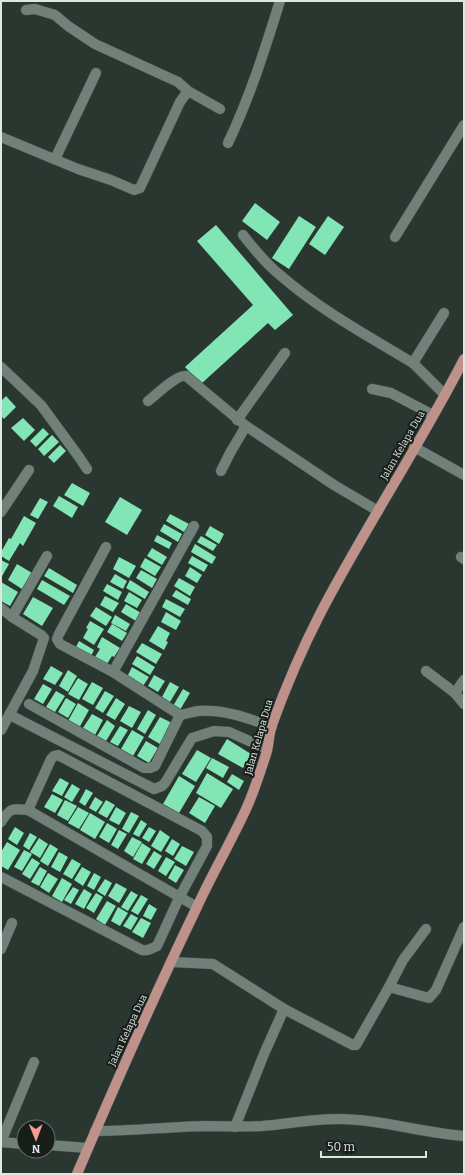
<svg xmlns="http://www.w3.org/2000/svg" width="465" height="1175" font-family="Bitter,serif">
<rect width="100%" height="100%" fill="#293730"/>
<g fill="#82e5b6">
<polygon points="255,203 280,222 267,240 242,221"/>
<polygon points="299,216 316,227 289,269 272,258"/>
<polygon points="328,216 344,227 325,255 309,244"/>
<polygon points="216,225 293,315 275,330 268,323 201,384 185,367 253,305 197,241"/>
<polygon points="6,396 16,407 4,419 1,416 1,401"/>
<polygon points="23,418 35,430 24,441 11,428"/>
<polygon points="43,428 49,434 36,447 30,441"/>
<polygon points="52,435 59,442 44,456 38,449"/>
<polygon points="60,445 66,451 54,463 48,457"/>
<polygon points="72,483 90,493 83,506 64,495"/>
<polygon points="59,496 78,507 72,518 53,506"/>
<polygon points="120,497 142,510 127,535 105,522"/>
<polygon points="40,498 48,502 38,519 30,515"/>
<polygon points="170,514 189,524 184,532 166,521"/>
<polygon points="24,516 36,523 23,546 20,543 9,561 1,556 1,552 9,538 11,539"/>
<polygon points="164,524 182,534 178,542 160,531"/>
<polygon points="210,526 224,534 219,544 205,535"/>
<polygon points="157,535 172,543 169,549 154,541"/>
<polygon points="201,536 217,545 213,551 197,542"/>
<polygon points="195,544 216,557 212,564 191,552"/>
<polygon points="152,548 167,557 162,565 147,556"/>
<polygon points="192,556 208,565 204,572 188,563"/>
<polygon points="119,557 136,566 129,578 113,569"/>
<polygon points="145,558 161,567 155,576 140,567"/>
<polygon points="1,560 9,564 1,578"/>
<polygon points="17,564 32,573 22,589 8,580"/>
<polygon points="190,567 202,575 197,583 185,576"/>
<polygon points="49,568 77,585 73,593 44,576"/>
<polygon points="141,570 157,579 152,588 136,578"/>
<polygon points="115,574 127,581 123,589 110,582"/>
<polygon points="179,578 195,587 190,596 174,586"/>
<polygon points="42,580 70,596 64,605 37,589"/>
<polygon points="130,580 149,592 145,599 126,588"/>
<polygon points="1,582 18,592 10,606 1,601"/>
<polygon points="107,584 122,592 118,600 103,591"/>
<polygon points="176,590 191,599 188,605 172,596"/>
<polygon points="129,592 142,600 137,608 124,601"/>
<polygon points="105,596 119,603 113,612 100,605"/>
<polygon points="33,597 53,608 42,626 23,614"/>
<polygon points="166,599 185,609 180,617 162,607"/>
<polygon points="126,604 141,613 136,621 121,612"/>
<polygon points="96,607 112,617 106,626 90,616"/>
<polygon points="166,612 181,621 176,630 161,622"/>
<polygon points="115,615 130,624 126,631 111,623"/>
<polygon points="90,621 104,629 94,645 83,638 88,629 86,628"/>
<polygon points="112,624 127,633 122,641 107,632"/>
<polygon points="158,626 170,633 166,641 168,642 164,650 149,641"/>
<polygon points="102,637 120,648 114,657 112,656 107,664 95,657 100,649 97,647"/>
<polygon points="79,641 94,650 90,658 75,649"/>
<polygon points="142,643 162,654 156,664 136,652"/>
<polygon points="137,656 155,667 150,675 132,664"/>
<polygon points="51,666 63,673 55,685 43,679"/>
<polygon points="132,667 149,677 143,686 127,677"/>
<polygon points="68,670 77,676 68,692 59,686"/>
<polygon points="154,675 165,681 158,692 148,686"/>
<polygon points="78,678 88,684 79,700 68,694"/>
<polygon points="92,682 103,688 93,705 82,699"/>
<polygon points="170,682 179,687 170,702 162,697"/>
<polygon points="43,684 52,689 43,704 34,699"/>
<polygon points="183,689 190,693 180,710 173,706"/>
<polygon points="56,691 65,696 55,712 46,707"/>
<polygon points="105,691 114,696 103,713 95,708"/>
<polygon points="66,698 76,704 68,718 58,712"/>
<polygon points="116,698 125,704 115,720 106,715"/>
<polygon points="78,703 89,710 79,728 68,721"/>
<polygon points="129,706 141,712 132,728 120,721"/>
<polygon points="148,710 156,715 145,734 137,729"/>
<polygon points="92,714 103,720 95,735 83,728"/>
<polygon points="160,717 172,723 160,744 148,737"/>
<polygon points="107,720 115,726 106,741 97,736"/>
<polygon points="120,726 128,730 118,746 110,742"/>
<polygon points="132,730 144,737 133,756 121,749"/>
<polygon points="227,739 251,754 243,768 218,754"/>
<polygon points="146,741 158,748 149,763 137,756"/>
<polygon points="197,750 211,758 196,782 182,774"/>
<polygon points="212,758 229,767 223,778 206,768"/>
<polygon points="207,773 233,789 221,808 196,793"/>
<polygon points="232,774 244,781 239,790 227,782"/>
<polygon points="179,776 195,786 179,813 163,804"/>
<polygon points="60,778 69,783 62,796 52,791"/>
<polygon points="72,784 80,789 72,802 64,797"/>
<polygon points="86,789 93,793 85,806 79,802"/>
<polygon points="52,794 63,800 55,813 44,807"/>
<polygon points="95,797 103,802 96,812 89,808"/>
<polygon points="199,797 215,806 205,823 189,813"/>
<polygon points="65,800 77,806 68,821 57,815"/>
<polygon points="106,800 115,805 107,818 98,813"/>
<polygon points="78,807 89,813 79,829 68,823"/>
<polygon points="116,807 126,813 119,825 109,820"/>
<polygon points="131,812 139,816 129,833 122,829"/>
<polygon points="90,813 105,822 95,839 80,830"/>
<polygon points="141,820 147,824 139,837 133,834"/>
<polygon points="107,823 117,829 109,843 99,837"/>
<polygon points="15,827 24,833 17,845 8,839"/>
<polygon points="149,827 156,831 149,842 142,838"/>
<polygon points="119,830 127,834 118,849 111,845"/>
<polygon points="160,830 170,837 161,852 151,846"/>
<polygon points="30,833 37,837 29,850 23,846"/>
<polygon points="132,837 142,842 133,857 124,851"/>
<polygon points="39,838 48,844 40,858 30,852"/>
<polygon points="172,839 180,844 173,856 165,851"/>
<polygon points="7,842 20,850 8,870 1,866 1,852"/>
<polygon points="142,843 151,849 142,864 133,859"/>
<polygon points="50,844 58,849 48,866 40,861"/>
<polygon points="182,846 194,852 186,866 174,859"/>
<polygon points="24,850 32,854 22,871 14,867"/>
<polygon points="154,851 162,856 154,869 146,864"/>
<polygon points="59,852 68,857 60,872 51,867"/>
<polygon points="166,857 175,862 166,876 158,871"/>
<polygon points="32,858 40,863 30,879 22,874"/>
<polygon points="72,859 81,864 72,879 63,874"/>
<polygon points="175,865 184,870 176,883 168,878"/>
<polygon points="40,867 47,871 39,886 31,882"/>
<polygon points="82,867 91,872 83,886 74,880"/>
<polygon points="48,873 58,879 49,893 40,887"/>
<polygon points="94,873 101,877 94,890 87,886"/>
<polygon points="62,878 72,884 62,902 52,896"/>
<polygon points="105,879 112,883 105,896 97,891"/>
<polygon points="116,883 127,889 119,903 108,896"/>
<polygon points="73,887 79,890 71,904 64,900"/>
<polygon points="84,889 92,894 84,909 75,904"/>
<polygon points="131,891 138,895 128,911 121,907"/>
<polygon points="96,893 103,897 94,913 86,908"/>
<polygon points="141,895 148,899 138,915 131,911"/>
<polygon points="107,901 116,906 105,925 96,919"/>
<polygon points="149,904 157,909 151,920 143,916"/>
<polygon points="118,907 128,913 120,926 111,921"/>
<polygon points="131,914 138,918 131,930 123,926"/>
<polygon points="141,918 151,923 143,938 132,932"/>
</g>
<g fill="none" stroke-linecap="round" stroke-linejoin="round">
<g stroke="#47524d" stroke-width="11">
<g id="minor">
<polyline points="26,10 35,9 55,15 68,26 95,44 178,82 188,91"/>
<polyline points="1,137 78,169 111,180 134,190 140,188 180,102 188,91 220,109"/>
<path d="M228,143C250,97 265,49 280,1"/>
<polyline points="55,159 96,73"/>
<path d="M243,235C254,249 266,264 280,275C320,310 368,336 413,363"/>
<polyline points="395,237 464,125"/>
<polyline points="444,313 413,363 445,395"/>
<polyline points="1,367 41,405 79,457 87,469"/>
<polyline points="372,389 391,393 433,415"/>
<path d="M148,401C155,396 177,374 186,376L246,426L334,485L378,511"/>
<polyline points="237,420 285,353"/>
<polyline points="414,447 464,475"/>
<polyline points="221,471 230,453 246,426"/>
<polyline points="1,512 29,470"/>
<path d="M106,547L59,634L57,639L60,644L113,672L180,715C186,714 192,712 198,711C224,709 248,718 272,727"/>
<polyline points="461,557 464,559"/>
<polyline points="1,608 12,617 41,635 44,638 33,671 1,730"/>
<polyline points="12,617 47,556"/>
<polyline points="426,671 455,693"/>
<polyline points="113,672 194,526"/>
<polyline points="464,680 455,693 464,704"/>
<polyline points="29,704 144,768 150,768 155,766 180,715"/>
<polyline points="10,715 154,789 162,786 165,783 192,738 214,731 229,732 267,749"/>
<path d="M1,822C10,808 12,808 28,810L197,907"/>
<path d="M1,877L142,950C148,951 151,949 157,946L179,898L207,846V837L202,831L58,755L54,756L51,759L28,810"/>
<polyline points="1,949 12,923"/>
<polyline points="172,962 213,964 284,1009 353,1045 356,1045 389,987 429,998 436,990 464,927"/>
<polyline points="389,987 403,960 426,929"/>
<polyline points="235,1127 264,1054 284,1009"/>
<path d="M95,1131C131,1131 168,1127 204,1126C224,1126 243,1127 262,1126C287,1124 312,1119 338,1119C380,1119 422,1133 464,1136"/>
<polyline points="1,1142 34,1062"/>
<polyline points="1,1142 24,1144"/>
<polyline points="48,1145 88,1148"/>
</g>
</g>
<g stroke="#47524d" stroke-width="11">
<path id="major" d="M77,1174C115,1085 154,996 196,909C212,874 231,842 247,807C255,789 261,770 267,751C269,743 269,733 272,725C286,686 302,649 321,612C366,526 420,445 464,359"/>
</g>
<use href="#minor" stroke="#718078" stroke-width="10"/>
<use href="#major" stroke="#bf918b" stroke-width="10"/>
</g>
<g text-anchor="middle" stroke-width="4" stroke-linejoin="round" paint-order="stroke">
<g font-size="10" fill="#dfe7e3" stroke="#171d19">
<text transform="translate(402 445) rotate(-60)" y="4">Jalan Kelapa Dua</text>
<text transform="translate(258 737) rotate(-74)" y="4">Jalan Kelapa Dua</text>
<text transform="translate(127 1030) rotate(-65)" y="4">Jalan Kelapa Dua</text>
</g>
</g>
<rect width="465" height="1175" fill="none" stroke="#dfe7e3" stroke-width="4"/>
<g transform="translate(36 1139) rotate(179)"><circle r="19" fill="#171d19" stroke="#676e6a"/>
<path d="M0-3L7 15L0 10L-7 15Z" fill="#f59c95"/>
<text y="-6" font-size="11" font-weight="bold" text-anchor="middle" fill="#dfe7e3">N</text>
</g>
<path d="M321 1151v6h105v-6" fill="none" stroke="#dfe7e3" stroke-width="2"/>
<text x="327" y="1151" font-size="12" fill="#dfe7e3" stroke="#171d19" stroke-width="3" paint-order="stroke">50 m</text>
</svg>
